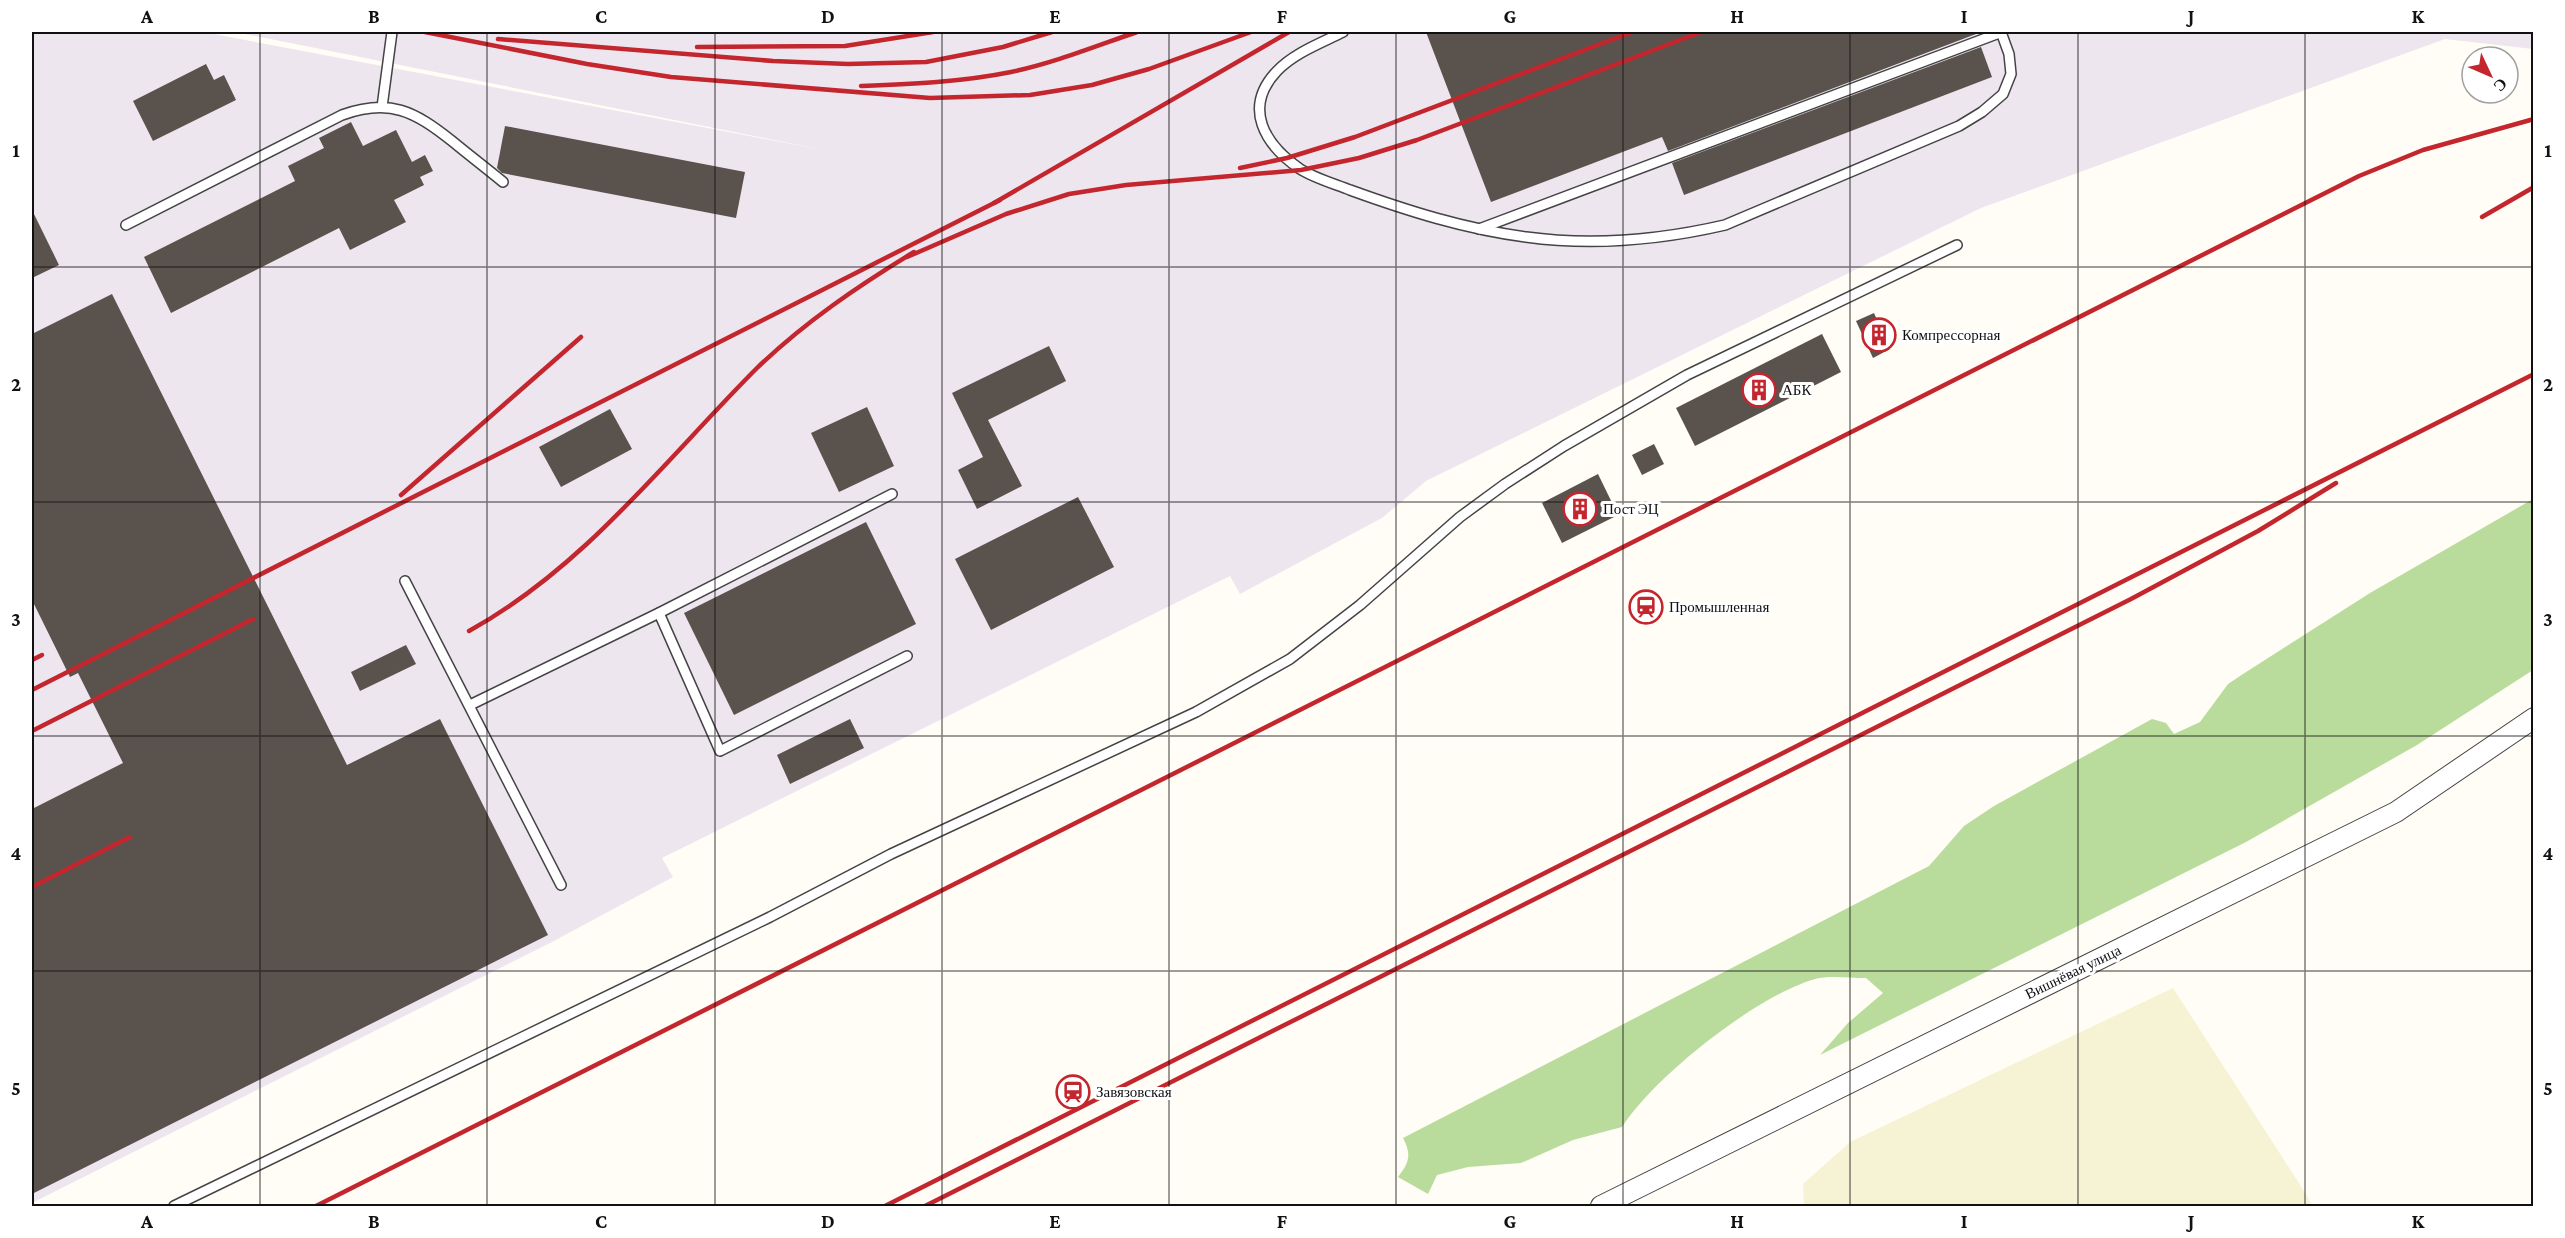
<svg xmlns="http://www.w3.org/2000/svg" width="2565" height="1238" font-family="'Crimson Pro',serif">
<rect width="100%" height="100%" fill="#fffdf5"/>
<polygon fill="#eee6ef" points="32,32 203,32 829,151 235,32 2533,32 2533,49 2445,39 1981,208 1426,481 1382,518 1240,594 1230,576 662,858 673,877 552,942 32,1203"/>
<polygon fill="#f6f3d4" points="2173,988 2306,1194 2312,1206 1804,1206 1803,1184 1850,1142"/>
<path fill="#b9dc9c" d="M2533,499V670L2417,745L2246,842L1820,1055L1848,1023L1883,993L1866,978C1850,978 1829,975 1815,979C1756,996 1655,1076 1622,1127L1573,1140L1521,1163L1468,1167L1437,1175L1428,1194L1398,1177C1409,1163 1412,1155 1403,1138L1929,866L1964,826L1994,806L2152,719L2166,723L2174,734L2200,722L2228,684L2243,674L2370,593Z"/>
<g fill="#5a524d">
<polygon points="1426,32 1975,32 1976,34 1668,151 1662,137 1491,202"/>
<polygon points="1981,47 1992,77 1684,195 1672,163"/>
<polygon points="206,64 214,80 224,75 236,100 153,141 133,101"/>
<polygon points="351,122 363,146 396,130 412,162 425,155 433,171 420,177 424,185 394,200 406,222 350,250 339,228 171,313 144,257 295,181 288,166 324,148 319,138"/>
<polygon points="505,126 745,172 736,218 502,173 497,168"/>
<polygon points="32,210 59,265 32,278"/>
<polygon points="112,294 347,765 440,719 548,935 32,1194 32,809 123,763 78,673 70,677 32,600 32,334"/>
<polygon points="1874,313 1890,349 1873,358 1856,321"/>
<polygon points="1822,334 1841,372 1695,446 1676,408"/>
<polygon points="1049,346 1066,381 988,420 1022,486 977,509 958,470 983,457 952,393"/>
<polygon points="867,407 894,466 839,492 811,433"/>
<polygon points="610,409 632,449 561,487 539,447"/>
<polygon points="1654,444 1664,464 1642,475 1632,455"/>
<polygon points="1598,474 1618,515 1562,543 1542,503"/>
<polygon points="1078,497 1114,567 991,630 955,559"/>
<polygon points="866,522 916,624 734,715 684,613"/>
<polygon points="406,645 416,664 360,691 351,672"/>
<polygon points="850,719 864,748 790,784 777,755"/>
</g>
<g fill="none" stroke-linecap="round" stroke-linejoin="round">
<g stroke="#444" stroke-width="12">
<g id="lane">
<path d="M1343,32C1321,43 1294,53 1277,71C1242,108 1265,145 1300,169C1314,178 1335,184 1350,190C1408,211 1465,229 1526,237C1592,246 1660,240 1725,225L1959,126L1982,112L2003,94L2011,74L2009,54L2001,32"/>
<polyline points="382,107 392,32"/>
<path d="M126,225L342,115C390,98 414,111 452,141C469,155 486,168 503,182"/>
<polyline points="1479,229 2002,32"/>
<polyline points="405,581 561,885"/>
<polyline points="659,613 720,751 907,656"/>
<polyline points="470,705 659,613 892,494"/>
<polyline points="174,1206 770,917 891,854 1196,712 1290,659 1360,605 1460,517 1505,484 1564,446 1687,375 1957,245"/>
</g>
</g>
<g stroke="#444" stroke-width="22">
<polyline id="street" points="1601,1206 2396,812 2534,718"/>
</g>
<use href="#lane" stroke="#fff" stroke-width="9"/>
<use href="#street" stroke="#fff" stroke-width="20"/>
<g stroke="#c4262e" stroke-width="4.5">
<polyline points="425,32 587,64 671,77 930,98 1030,95 1092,85 1149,69 1251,32"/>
<polyline points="498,39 773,61 848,64 926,62 1003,47 1052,32"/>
<polyline points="697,47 845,46 933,32"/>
<path d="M861,86C911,84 962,82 1011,72C1054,63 1096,46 1137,32"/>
<polyline points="1240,168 1287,158 1355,137 1632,32"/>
<polyline points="994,203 1289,32"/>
<polyline points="2482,217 2534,187"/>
<polyline points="907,257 1006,214 1069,194 1126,185 1301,170 1359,158 1417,140 1701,32"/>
<polyline points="401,495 581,337"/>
<path d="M469,631C585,567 665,460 757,368C805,322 858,286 914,252"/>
<polyline points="32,660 42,655"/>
<polyline points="32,690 1000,200"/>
<polyline points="32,731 253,619"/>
<polyline points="32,887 130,837"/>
<polyline points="316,1206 2359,176 2423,150 2534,119"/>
<polyline points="885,1206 2534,374"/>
<polyline points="925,1206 2131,599 2258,531 2336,483"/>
</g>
</g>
<path fill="none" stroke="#111" stroke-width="1.5" stroke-opacity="0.55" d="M260,32V1206M487,32V1206M715,32V1206M942,32V1206M1169,32V1206M1396,32V1206M1623,32V1206M1850,32V1206M2078,32V1206M2305,32V1206M32,267H2534M32,502H2534M32,736H2534M32,971H2534"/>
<defs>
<g id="building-ring" transform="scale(1.725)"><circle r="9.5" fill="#fff" stroke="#c4262e" stroke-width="1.5"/><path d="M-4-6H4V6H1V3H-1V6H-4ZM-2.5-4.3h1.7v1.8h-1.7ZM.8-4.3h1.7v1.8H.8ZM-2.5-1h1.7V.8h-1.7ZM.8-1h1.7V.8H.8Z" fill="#c4262e"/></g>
<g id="station-ring" transform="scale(1.725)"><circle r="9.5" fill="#fff" stroke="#c4262e" stroke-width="1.5"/><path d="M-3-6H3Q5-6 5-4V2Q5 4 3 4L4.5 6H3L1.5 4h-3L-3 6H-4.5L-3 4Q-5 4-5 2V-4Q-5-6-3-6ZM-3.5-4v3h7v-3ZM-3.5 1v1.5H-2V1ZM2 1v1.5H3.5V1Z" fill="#c4262e"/></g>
</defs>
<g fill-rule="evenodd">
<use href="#building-ring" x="1879" y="335"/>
<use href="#building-ring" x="1759" y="390"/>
<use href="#building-ring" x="1580" y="509"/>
<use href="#station-ring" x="1646" y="607"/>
<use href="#station-ring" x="1073" y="1092"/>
</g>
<g text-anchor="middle" stroke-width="6" stroke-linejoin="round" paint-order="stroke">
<g font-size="15" fill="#111" stroke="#fff" text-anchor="start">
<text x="1902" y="340">Компрессорная</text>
<text x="1782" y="395">АБК</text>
<text x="1603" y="514">Пост ЭЦ</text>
<text x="1669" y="612">Промышленная</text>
<text x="1096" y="1097">Завязовская</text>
</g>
<g font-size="15" fill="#111" stroke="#fff">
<text transform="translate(2073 972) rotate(-26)" y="5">Вишнёвая улица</text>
</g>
</g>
<rect width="2565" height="1238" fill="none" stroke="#ffffff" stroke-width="66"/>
<g transform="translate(2490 75) rotate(134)"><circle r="28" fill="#ffffff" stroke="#a0a0a0" stroke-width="1.5"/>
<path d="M0-4.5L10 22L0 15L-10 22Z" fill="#c4262e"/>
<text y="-9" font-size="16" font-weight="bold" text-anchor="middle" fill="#111111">С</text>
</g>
<rect x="33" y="33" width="2499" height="1172" fill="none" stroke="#111" stroke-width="2"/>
<g font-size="20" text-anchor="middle" font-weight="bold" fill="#111">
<text x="147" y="23">A</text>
<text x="374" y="23">B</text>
<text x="601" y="23">C</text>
<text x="828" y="23">D</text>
<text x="1055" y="23">E</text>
<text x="1282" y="23">F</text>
<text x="1510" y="23">G</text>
<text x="1737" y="23">H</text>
<text x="1964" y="23">I</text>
<text x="2191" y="23">J</text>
<text x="2418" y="23">K</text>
<text x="16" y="157">1</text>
<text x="2548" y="157">1</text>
<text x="16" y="391">2</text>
<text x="2548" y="391">2</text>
<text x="16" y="626">3</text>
<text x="2548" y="626">3</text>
<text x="16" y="860">4</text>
<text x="2548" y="860">4</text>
<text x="16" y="1095">5</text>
<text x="2548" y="1095">5</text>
<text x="147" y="1228">A</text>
<text x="374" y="1228">B</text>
<text x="601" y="1228">C</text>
<text x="828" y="1228">D</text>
<text x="1055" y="1228">E</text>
<text x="1282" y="1228">F</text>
<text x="1510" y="1228">G</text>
<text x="1737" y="1228">H</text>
<text x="1964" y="1228">I</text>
<text x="2191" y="1228">J</text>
<text x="2418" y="1228">K</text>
</g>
</svg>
